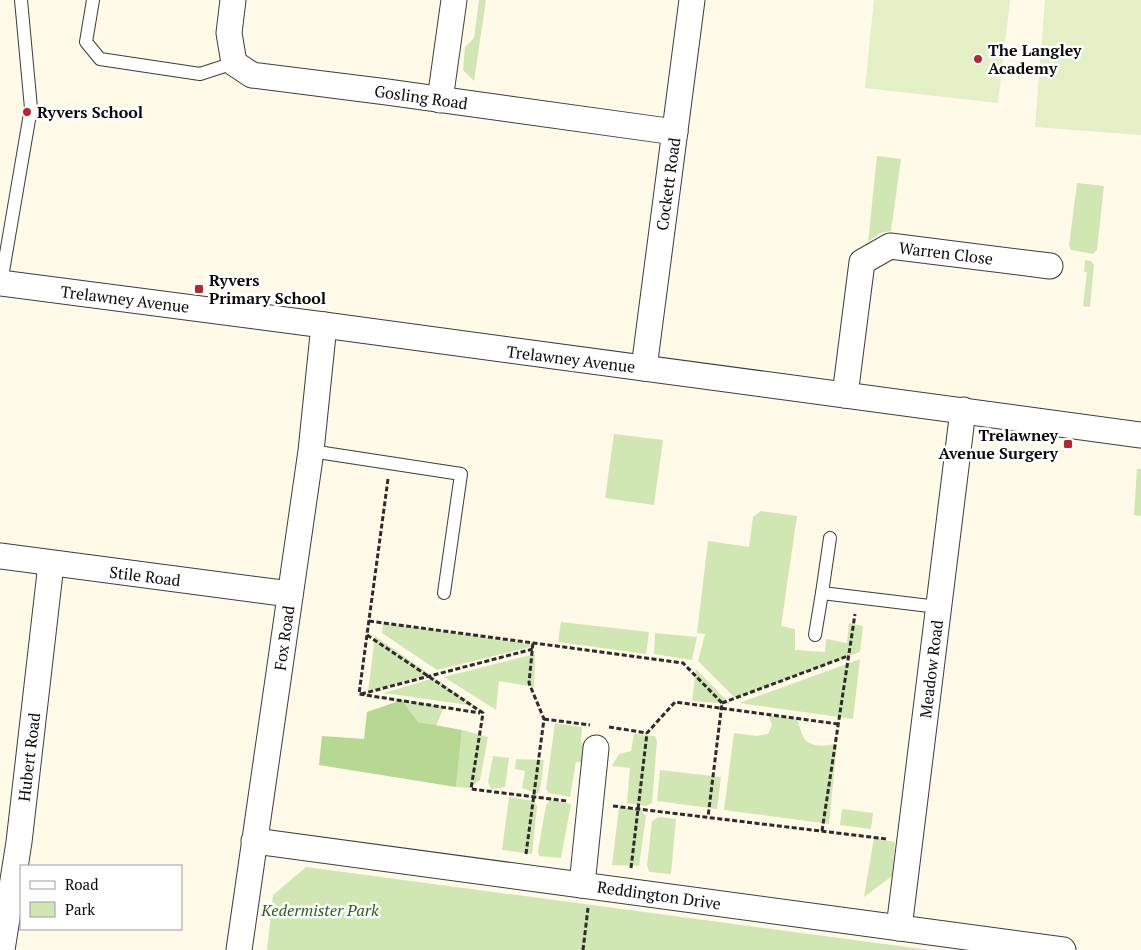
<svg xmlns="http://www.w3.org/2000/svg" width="1141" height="950" font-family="'PT Serif',serif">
<rect width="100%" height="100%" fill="#fff9e8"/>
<g fill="#d1e7b3">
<polygon points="479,0 486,0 474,81 463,70 465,47 474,38"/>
<polygon points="877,156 901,159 891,231 880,233 868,242"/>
<polygon points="1077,183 1104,186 1097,250 1093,254 1071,250 1069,246"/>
<polygon points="1085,260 1091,261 1094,265 1090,307 1083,306 1087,272 1084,272"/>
<polygon points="614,434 663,440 654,505 605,498"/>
<polygon points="1137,469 1141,469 1141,516 1134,515"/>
<polygon points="761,511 797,516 781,626 795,629 795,650 825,652 826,639 847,643 849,623 863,626 860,652 735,698 698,661 705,634 697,633 708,541 749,547 753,517"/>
<polygon points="561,622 649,632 646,654 558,642"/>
<polygon points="383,623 538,645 437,670 382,633"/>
<polygon points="655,633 697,637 692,660 654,654"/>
<polygon points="375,636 429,674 368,692"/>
<polygon points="535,654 534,687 499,681 496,710 444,677"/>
<polygon points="860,659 853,719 739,703"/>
<polygon points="696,669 730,704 692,701"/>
<polygon points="434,678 475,706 384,693"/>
<polygon points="402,700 444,707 436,726 418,722"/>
<path d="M769,716L797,719C799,724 800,729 802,734C807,749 826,746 837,744L829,824L724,810L734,733L757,736L768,734L772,725Z"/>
<polygon points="555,723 582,727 581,742 591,752 594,763 576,762 570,797 549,793 546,789"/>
<polygon points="462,730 488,737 480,780 470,788 456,787"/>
<polygon points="634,734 655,736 657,741 652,803 646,806 627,803 630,768 612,766 619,754 631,751"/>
<polygon points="493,756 509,758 505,787 491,789 488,782"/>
<polygon points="516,759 544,760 540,790 538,794 522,788 525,771 515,769"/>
<polygon points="660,770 721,777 717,809 657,801"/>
<polygon points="509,797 534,801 537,806 532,854 502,850"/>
<polygon points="550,800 571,804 561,858 539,856 538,851 546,805"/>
<polygon points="619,807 641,810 646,816 639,866 612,865"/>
<polygon points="842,809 873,813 871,829 840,825"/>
<polygon points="659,817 676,819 671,874 649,872 647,865 652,821"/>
<polygon points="874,838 895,842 892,876 864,897"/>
<polygon points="306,867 930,950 267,950 273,895"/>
</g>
<polygon fill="#b6d893" points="402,700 418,722 462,730 456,787 319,765 322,736 364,739 367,712"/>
<g fill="#e3efc5">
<polygon points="874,0 1010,0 998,103 865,88"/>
<polygon points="1045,0 1141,0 1141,135 1035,127"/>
</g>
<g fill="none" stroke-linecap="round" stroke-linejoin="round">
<g stroke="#3d3d3d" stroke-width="14">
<g id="service">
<polyline points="93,0 86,42 100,59 200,74 234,63"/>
<polyline points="1,283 31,108 21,0"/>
<polyline points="311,451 461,474 444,593"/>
<polyline points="830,538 822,593 938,607"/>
<polyline points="815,635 822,593"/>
</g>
</g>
<g stroke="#3d3d3d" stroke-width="27">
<g id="minor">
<polyline points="233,0 229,33 234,63 252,75 387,92 675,132"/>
<polyline points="440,100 454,0"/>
<polyline points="0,283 324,325 1141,435"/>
<polyline points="644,368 692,0"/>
<polyline points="845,395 862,262 890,246 1050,266"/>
<polyline points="0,556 290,594"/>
<polyline points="254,841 1063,950"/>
<polyline points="582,885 596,748"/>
<polyline points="899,928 963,410"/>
<polyline points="2,950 19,842 51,564"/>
<polyline points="239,950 311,451 324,325"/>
</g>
</g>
<g stroke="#2c2c2c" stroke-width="3" stroke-dasharray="5 2.5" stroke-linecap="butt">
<polyline points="388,479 359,694 480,713"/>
<polyline points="369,621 683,663 722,703 708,817"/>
<polyline points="367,635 483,713 471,789 567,801"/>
<polyline points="361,694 533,649"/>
<polyline points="722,703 848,656"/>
<polyline points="544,719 590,725"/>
<polyline points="609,727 647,733"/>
<polyline points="613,806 887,839"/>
<polyline points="822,831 855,614"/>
<polyline points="526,854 544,719 529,683 533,642"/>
<polyline points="631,868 647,733 675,702 838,724"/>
<polyline points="583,950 588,908"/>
</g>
<use href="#service" stroke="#fff" stroke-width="12"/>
<use href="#minor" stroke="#fff" stroke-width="25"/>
</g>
<g fill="#b72635" stroke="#fff" stroke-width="2">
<circle cx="978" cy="59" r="5"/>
<circle cx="27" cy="112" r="5"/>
<rect x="194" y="284" width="10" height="10" rx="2.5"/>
<rect x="1063" y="439" width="10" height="10" rx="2.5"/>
</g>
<g text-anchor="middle" stroke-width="5" stroke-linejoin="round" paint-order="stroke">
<g font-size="16" font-weight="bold" fill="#0a0a0a" stroke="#fff" text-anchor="start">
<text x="988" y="56">The Langley<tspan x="988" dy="18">Academy</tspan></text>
<text x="37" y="118">Ryvers School</text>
<text x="209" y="286">Ryvers<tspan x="209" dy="18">Primary School</tspan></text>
<text x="1058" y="441" text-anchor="end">Trelawney<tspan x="1058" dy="18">Avenue Surgery</tspan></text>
</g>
<g font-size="16" fill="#0a0a0a" stroke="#fff">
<text transform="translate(421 97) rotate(8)" y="6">Gosling Road</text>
<text transform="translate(668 184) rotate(-82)" y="6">Cockett Road</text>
<text transform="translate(946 253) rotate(7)" y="6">Warren Close</text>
<text transform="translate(125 299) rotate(7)" y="6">Trelawney Avenue</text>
<text transform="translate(571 359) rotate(7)" y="6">Trelawney Avenue</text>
<text transform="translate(145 576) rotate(7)" y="6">Stile Road</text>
<text transform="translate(284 638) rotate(-82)" y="6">Fox Road</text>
<text transform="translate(931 669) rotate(-83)" y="6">Meadow Road</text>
<text transform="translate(29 757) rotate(-83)" y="6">Hubert Road</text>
<text transform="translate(659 895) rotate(8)" y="6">Reddington Drive</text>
</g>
<g font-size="16" font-style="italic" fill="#2f601d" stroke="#fff">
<text x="320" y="916">Kedermister Park</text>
</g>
</g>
<rect x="20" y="865" width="162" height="65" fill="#ffffff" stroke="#9d9d9d"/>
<rect x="30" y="881" width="25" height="8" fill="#ffffff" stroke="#9d9d9d"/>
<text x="65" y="890" font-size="15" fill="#0a0a0a">Road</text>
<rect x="30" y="902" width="25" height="15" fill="#d1e7b3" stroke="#9d9d9d"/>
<text x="65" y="915" font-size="15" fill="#0a0a0a">Park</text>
</svg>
